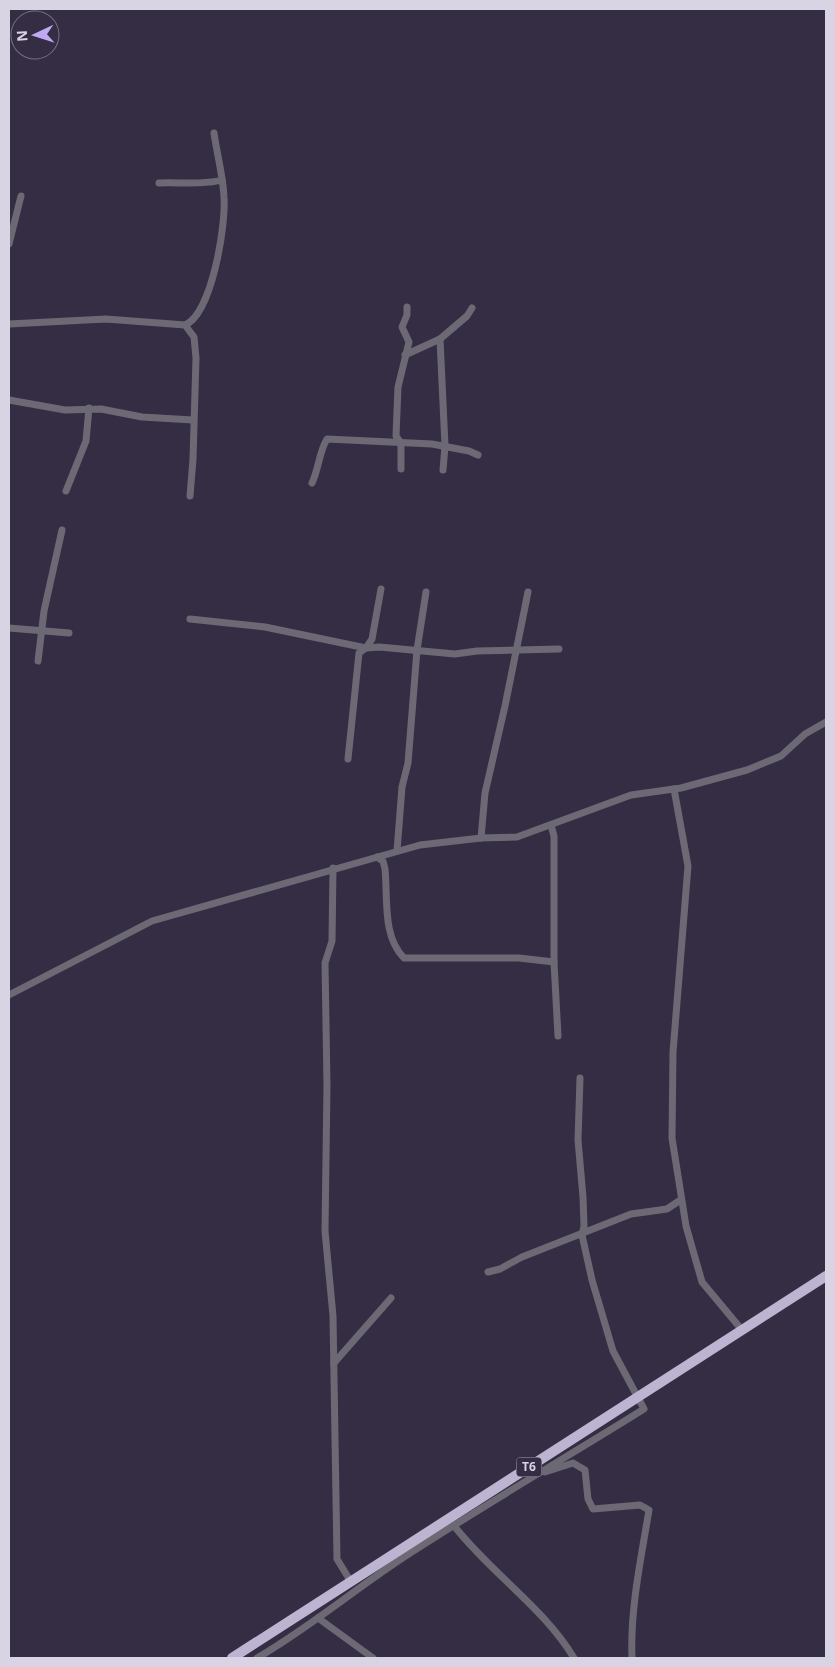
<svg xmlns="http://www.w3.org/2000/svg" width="835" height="1667" font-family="'Open Sans',sans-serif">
<rect width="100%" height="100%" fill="#352d44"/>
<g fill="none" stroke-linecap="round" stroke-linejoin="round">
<g stroke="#6c6975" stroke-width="7">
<path d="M159,183C178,182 205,185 222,180"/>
<polyline points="9,244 21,196"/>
<polyline points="9,324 106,319 185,325 194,337 196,358 193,459 190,496"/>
<path d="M185,325C212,314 226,225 224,197C223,176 217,154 214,133"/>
<polyline points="440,339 467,316 472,308"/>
<polyline points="405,355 440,339 445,446 443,470"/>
<polyline points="9,400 65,410 101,409 142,417 193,420"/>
<polyline points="401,469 401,443 396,436 398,387 409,342 402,327 407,315 407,307"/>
<path d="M312,483C319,468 319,452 327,439L432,444L469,451L478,455"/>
<polyline points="66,491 86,441 89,408"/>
<polyline points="190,619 265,627 366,648 372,639 381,589"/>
<polyline points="9,628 69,633"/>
<polyline points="38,661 44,611 62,530"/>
<polyline points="348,759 359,653 366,648 379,647 455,654 477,651 559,649"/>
<polyline points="674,789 688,866 673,1052 672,1138 686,1226 702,1282 742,1330"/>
<polyline points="551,825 554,836 554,962"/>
<polyline points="481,838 485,793 505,706 528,592"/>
<polyline points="397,851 402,787 408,763 417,650 426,592"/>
<path d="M377,857L383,861L385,869C388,898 382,936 404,958H519L554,962L558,1036"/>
<polyline points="333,868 332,941 325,963 327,1085 325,1231 333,1316 337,1559 351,1582"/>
<polyline points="9,995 152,921 420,845 481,838 517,837 631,795 681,788 747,770 781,756 805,734 826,722"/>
<polyline points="488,1272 500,1269 522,1257 631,1214 667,1209 679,1201"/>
<polyline points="334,1363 391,1298"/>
<path d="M545,1472L573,1463L585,1470L588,1499L593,1509L640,1505L649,1510C641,1559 630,1609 632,1658"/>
<path d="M455,1527C491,1573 543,1607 574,1658"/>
<polyline points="318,1618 373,1658"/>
<path d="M257,1658C307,1629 350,1593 398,1561C479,1508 562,1460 644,1409L613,1351L592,1280L582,1235L584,1226L583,1197L578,1140L580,1078"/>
</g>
<polyline stroke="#bdb4d1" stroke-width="10" points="232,1658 826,1276"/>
</g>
<g text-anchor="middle" stroke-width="5" stroke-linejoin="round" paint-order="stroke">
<rect fill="#352d44" stroke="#a8a2b3" stroke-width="1" x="516.5" y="1457.5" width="25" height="19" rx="4"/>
<g font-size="12" font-weight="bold" fill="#d9d4e3">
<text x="529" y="1471">T6</text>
</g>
</g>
<rect width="835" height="1667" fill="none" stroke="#d9d4e3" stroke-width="20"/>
<g transform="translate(35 35) rotate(266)"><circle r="24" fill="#352d44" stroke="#777084"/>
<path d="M0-4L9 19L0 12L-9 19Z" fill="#c1a8f3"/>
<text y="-8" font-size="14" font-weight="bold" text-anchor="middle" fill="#d9d4e3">N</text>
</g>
</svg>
